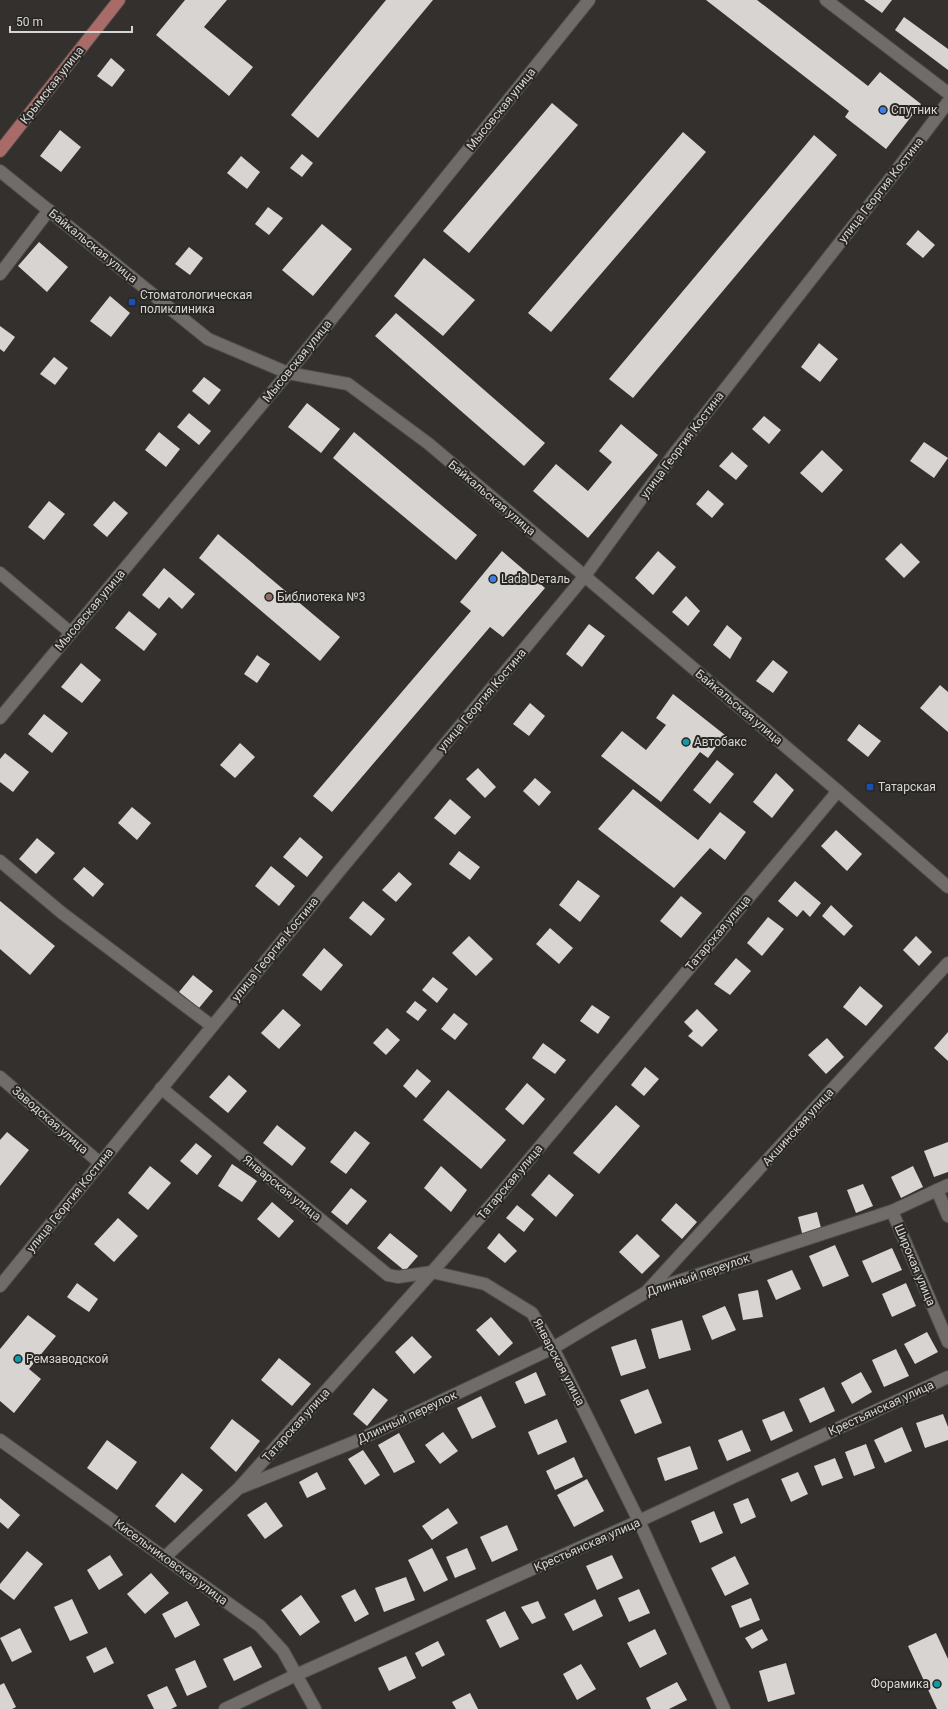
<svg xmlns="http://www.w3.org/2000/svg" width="948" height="1709" font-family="Roboto,sans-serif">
<rect width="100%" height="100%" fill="#33302e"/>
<g fill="#d8d4d1">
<polygon points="185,0 227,0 204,27 253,67 229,96 156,35"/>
<polygon points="386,0 433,0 318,138 291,115"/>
<polygon points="706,0 757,0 868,86 880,72 921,104 886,149 845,117 849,111"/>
<polygon points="864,0 892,0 882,13"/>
<polygon points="904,17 948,49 948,70 895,30"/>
<polygon points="111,58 125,70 112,87 97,76"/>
<polygon points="552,103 578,125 469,253 443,231"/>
<polygon points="60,130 81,147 61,172 40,156"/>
<polygon points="683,132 706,152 551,332 528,313"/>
<polygon points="814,135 837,155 633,398 609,379"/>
<polygon points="302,154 313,163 302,177 290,168"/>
<polygon points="241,156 260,172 247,189 227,173"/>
<polygon points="268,207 283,218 269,235 255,224"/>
<polygon points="322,224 352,249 313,296 282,270"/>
<polygon points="918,230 935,245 923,258 906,244"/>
<polygon points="39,242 68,267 47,292 18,266"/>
<polygon points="189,247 203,258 190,275 175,264"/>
<polygon points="424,258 475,300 443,336 394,296"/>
<polygon points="110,296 130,313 111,337 90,321"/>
<polygon points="396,313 545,443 524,466 375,336"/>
<polygon points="0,326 15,337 4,352 0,349"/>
<polygon points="819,343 838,359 820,382 801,367"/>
<polygon points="54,357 68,368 55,385 40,374"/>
<polygon points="204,377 221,390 209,405 192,391"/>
<polygon points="307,403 340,429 321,453 288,427"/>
<polygon points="189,413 211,431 199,445 177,427"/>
<polygon points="764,416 781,430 769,444 752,429"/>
<polygon points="621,424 658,455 588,538 533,491 556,464 588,491 612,462 599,451"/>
<polygon points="159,432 180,449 166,467 145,450"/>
<polygon points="354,432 477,535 456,560 333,458"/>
<polygon points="924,442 948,458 934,478 910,461"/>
<polygon points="822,450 843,470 822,493 800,473"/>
<polygon points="732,452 748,466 736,480 719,466"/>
<polygon points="708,490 724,504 712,518 696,504"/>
<polygon points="49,501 65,514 44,540 28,527"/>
<polygon points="114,501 128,513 107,537 93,525"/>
<polygon points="218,534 340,637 320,661 199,558"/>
<polygon points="901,543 920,562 904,578 885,559"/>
<polygon points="502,551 545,588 503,637 490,627 332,812 313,796 471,611 460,602"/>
<polygon points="658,551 676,567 653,595 635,578"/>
<polygon points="164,568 195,594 182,609 169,597 159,609 142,595"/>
<polygon points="686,596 700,611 688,626 672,612"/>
<polygon points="129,611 157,634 144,651 115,628"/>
<polygon points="589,624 605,636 582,667 566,654"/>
<polygon points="727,625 742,638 730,659 713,645"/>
<polygon points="257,655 270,664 257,683 244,674"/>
<polygon points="773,660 788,672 773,693 756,681"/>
<polygon points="81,663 101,680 82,703 61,687"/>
<polygon points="940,685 948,692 948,732 920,708"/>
<polygon points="673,694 725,735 708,758 700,752 661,802 601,756 622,731 646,750 666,725 656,718"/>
<polygon points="530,703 545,716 529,736 513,724"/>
<polygon points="44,714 68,733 52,753 28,734"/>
<polygon points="859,724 881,741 868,757 847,740"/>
<polygon points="240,743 255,757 235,778 220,765"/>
<polygon points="5,753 29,772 13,792 0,782 0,759"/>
<polygon points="717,760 734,774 710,804 693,790"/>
<polygon points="478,768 496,787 485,798 466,779"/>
<polygon points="776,773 794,790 772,818 753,802"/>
<polygon points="535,778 551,792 539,806 523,791"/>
<polygon points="633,789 698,840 720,812 746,832 725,860 710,848 674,888 598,829"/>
<polygon points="450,799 471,817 455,835 434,818"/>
<polygon points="132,807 151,823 137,840 118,823"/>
<polygon points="836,830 862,854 847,871 821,846"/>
<polygon points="300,837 323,857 307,877 283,857"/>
<polygon points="37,838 55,853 36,874 19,859"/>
<polygon points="459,851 480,867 470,880 449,864"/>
<polygon points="271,866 295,886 279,906 255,886"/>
<polygon points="84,867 104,884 93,897 73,879"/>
<polygon points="399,872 412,884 396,902 382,890"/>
<polygon points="578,880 600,896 580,922 559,905"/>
<polygon points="795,881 821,903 810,917 803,910 797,917 778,901"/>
<polygon points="681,896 702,913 681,938 660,921"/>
<polygon points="0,901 55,946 30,975 0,949"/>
<polygon points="363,901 385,919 371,936 349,918"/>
<polygon points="831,905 853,926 844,936 822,916"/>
<polygon points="768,917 784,929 762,956 747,943"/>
<polygon points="550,928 573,948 559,964 536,944"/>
<polygon points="469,936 493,959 476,976 452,953"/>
<polygon points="916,936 932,952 919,966 903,950"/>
<polygon points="324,948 343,965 321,991 302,975"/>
<polygon points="736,958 751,971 730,995 714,984"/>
<polygon points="193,975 213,991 199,1008 179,992"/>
<polygon points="433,977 448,989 437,1003 422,990"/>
<polygon points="860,986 883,1006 866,1026 843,1007"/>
<polygon points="415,1001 427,1010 418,1021 406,1012"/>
<polygon points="592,1005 610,1017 598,1034 580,1021"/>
<polygon points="283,1009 301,1025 279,1049 261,1033"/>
<polygon points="697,1009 718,1030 702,1047 688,1036 693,1031 684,1022"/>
<polygon points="454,1013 468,1024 455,1040 441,1029"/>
<polygon points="387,1028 400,1040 386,1055 373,1043"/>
<polygon points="948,1032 948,1061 934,1048"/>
<polygon points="827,1038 844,1057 826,1074 808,1055"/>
<polygon points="543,1043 566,1060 555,1074 532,1058"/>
<polygon points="645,1067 659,1079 644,1096 631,1085"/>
<polygon points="417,1069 431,1081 416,1098 403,1086"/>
<polygon points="229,1075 247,1091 228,1113 209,1097"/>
<polygon points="527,1083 545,1099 523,1125 505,1109"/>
<polygon points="448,1090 506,1140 481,1169 423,1120"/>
<polygon points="616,1105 640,1126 599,1174 573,1153"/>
<polygon points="277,1125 306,1148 292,1166 263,1143"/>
<polygon points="355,1131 370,1143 346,1174 330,1162"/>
<polygon points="7,1132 29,1150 0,1186 0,1140"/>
<polygon points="948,1142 948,1172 934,1177 924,1151"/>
<polygon points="196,1143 212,1156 197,1175 180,1161"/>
<polygon points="232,1164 257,1181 242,1202 218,1186"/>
<polygon points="150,1166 171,1183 148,1210 128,1193"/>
<polygon points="441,1166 467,1190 451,1212 424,1188"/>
<polygon points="913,1166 923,1187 901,1198 891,1177"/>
<polygon points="549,1174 574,1195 556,1217 531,1195"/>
<polygon points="863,1184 873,1206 856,1213 847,1190"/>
<polygon points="351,1188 367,1201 347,1225 331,1212"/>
<polygon points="272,1202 294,1221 279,1238 257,1219"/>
<polygon points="676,1203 697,1222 682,1239 661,1220"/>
<polygon points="517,1205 534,1219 524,1232 506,1218"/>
<polygon points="817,1212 822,1232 803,1237 798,1217"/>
<polygon points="118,1218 138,1236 114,1262 94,1244"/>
<polygon points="390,1233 418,1256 405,1271 377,1248"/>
<polygon points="499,1233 517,1251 505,1263 487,1248"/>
<polygon points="637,1234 660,1256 642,1274 619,1252"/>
<polygon points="835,1245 849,1276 823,1287 809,1256"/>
<polygon points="892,1248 902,1270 872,1283 862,1261"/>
<polygon points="792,1270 801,1289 776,1300 767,1280"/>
<polygon points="77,1283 98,1299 89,1312 67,1297"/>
<polygon points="906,1283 916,1306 892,1317 882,1294"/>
<polygon points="758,1290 763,1317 743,1320 738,1294"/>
<polygon points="725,1306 736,1330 712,1340 702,1316"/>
<polygon points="28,1315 56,1336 29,1369 41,1379 14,1413 0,1401 0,1349"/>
<polygon points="491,1317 513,1343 499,1356 476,1330"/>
<polygon points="682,1320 691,1350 659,1359 651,1329"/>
<polygon points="927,1332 938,1352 915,1364 904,1344"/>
<polygon points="412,1336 432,1357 414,1374 395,1352"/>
<polygon points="636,1339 646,1368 621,1376 611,1347"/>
<polygon points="896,1349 909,1376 884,1387 872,1360"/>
<polygon points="279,1358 311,1384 292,1406 261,1380"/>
<polygon points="536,1372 546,1395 525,1404 515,1382"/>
<polygon points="861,1372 872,1392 852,1404 841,1383"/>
<polygon points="824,1387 835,1411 810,1423 799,1399"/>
<polygon points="373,1388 388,1400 367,1426 353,1414"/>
<polygon points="648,1389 662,1423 635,1434 620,1400"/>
<polygon points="481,1396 496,1427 472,1439 457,1408"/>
<polygon points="784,1411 793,1431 771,1441 762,1420"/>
<polygon points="943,1414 948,1427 948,1440 925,1448 916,1423"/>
<polygon points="232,1419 260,1441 236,1472 210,1448"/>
<polygon points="557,1419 567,1442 538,1455 528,1432"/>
<polygon points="902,1427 912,1451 885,1463 874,1440"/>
<polygon points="742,1430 751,1451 727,1461 718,1440"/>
<polygon points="443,1432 458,1451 440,1464 425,1445"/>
<polygon points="399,1433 415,1462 394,1473 378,1445"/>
<polygon points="107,1440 137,1462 117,1490 87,1468"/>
<polygon points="866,1444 875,1468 854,1476 845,1452"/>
<polygon points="690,1446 698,1469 665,1481 657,1458"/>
<polygon points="363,1450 380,1475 365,1485 348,1459"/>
<polygon points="574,1457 583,1477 555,1490 546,1471"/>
<polygon points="835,1458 843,1478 822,1486 814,1466"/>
<polygon points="317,1472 326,1489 307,1498 299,1482"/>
<polygon points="798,1472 808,1494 791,1502 781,1479"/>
<polygon points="182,1473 203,1490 175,1523 155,1506"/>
<polygon points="587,1479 604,1511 574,1527 557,1495"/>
<polygon points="0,1498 20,1515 8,1529 0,1522"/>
<polygon points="748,1498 756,1517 741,1524 733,1504"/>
<polygon points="266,1502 283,1526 265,1539 247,1515"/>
<polygon points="448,1508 458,1523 432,1540 422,1526"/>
<polygon points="714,1511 723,1533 700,1543 691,1521"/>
<polygon points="507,1525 518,1550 492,1562 480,1537"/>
<polygon points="432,1548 448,1580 424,1592 408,1560"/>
<polygon points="467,1548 476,1569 455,1578 446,1557"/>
<polygon points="27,1551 43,1564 14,1600 0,1589 0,1584"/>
<polygon points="110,1555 123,1575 99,1590 87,1570"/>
<polygon points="612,1555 623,1578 597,1590 586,1566"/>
<polygon points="735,1556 749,1584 725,1596 711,1568"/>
<polygon points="151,1573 169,1593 145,1614 127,1594"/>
<polygon points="406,1577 415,1600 384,1612 375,1588"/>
<polygon points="355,1589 369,1614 355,1622 341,1596"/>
<polygon points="639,1589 650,1613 629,1622 618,1598"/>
<polygon points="301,1595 320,1622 300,1636 281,1610"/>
<polygon points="751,1598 760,1620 740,1628 731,1606"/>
<polygon points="72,1599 88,1633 70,1641 54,1607"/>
<polygon points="595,1599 603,1616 573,1631 564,1614"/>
<polygon points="187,1601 200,1625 175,1638 162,1614"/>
<polygon points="538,1601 546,1618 532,1624 521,1607"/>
<polygon points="505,1611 519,1639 500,1648 486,1620"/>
<polygon points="20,1628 32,1652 12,1662 0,1638"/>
<polygon points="655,1629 667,1654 640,1668 627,1643"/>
<polygon points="762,1629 768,1640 752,1649 745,1638"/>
<polygon points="936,1633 948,1659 948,1709 937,1709 908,1646"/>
<polygon points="438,1641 445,1655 422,1667 415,1653"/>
<polygon points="251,1646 262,1667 234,1681 223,1659"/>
<polygon points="106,1647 114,1663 94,1673 86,1657"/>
<polygon points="406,1656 416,1678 389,1691 378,1668"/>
<polygon points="195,1660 207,1687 187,1696 175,1669"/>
<polygon points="786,1663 795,1694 768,1702 759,1671"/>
<polygon points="581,1664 596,1689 577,1700 563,1674"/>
<polygon points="677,1682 687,1700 669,1709 651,1709 646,1698"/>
<polygon points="4,1683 16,1707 12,1709 0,1709 0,1685"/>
<polygon points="167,1686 177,1706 171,1709 154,1709 147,1695"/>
<polygon points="470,1693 478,1709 456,1709 452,1702"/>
</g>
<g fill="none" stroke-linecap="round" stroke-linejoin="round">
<g stroke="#504d4b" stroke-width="14">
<g id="minor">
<polyline points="826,0 948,93"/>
<polyline points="0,171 208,339 288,373 348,384 429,444 838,791 948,887"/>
<polyline points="0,274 49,210"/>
<polyline points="0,573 71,633"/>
<polyline points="0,718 288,373 589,0"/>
<polyline points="0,861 62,913 212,1026"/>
<polyline points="0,1077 100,1163"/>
<polyline points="161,1088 388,1275 398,1277 432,1272 485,1284 532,1313 553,1348 639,1521 724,1709"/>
<polyline points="937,1190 948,1216"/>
<polyline points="892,1211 948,1342"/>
<polyline points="0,1286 341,869 584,577 674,454 893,175 948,102"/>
<polyline points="648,1290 948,963"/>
<polyline points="0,1440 260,1626 283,1651 315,1709"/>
<polyline points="242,1487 354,1442 553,1348 648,1291 892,1211 948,1185"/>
<polyline points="165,1557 239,1488 432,1272 496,1199 838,791"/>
<polyline points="225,1709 296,1675 639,1521 948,1377"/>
</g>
</g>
<g stroke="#504d4b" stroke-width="14">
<polyline id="major" points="0,151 119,0"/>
</g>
<use href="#minor" stroke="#6f6c69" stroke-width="12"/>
<use href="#major" stroke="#a96b67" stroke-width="12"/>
</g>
<g fill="#3f7fe0" stroke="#292724" stroke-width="1.5">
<circle cx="883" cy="110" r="4"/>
<circle cx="493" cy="579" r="4"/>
</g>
<g fill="#1a4fb4" stroke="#292724" stroke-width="1.5">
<rect x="128" y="298" width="8" height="8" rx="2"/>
<rect x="866" y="783" width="8" height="8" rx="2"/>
</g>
<circle fill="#8d6e63" stroke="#292724" stroke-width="1.5" cx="269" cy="597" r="4"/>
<g fill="#0f9aa8" stroke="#292724" stroke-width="1.5">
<circle cx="686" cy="742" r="4"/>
<circle cx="18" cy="1359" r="4"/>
<circle cx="937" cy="1684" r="4"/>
</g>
<g text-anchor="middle" stroke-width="4" stroke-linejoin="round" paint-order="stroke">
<g font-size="12" fill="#d7d6d4" stroke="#292724">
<text transform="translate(52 85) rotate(-52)" y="4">Крымская улица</text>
<text transform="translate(501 109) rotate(-51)" y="4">Мысовская улица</text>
<text transform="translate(881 190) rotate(-52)" y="4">улица Георгия Костина</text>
<text transform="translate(93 246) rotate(39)" y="4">Байкальская улица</text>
<text transform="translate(297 361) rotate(-51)" y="4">Мысовская улица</text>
<text transform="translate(682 445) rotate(-53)" y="4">улица Георгия Костина</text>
<text transform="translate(492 498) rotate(40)" y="4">Байкальская улица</text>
<text transform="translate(90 610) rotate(-50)" y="4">Мысовская улица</text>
<text transform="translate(482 700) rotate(-50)" y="4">улица Георгия Костина</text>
<text transform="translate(739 707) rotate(40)" y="4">Байкальская улица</text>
<text transform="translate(718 933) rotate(-50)" y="4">Татарская улица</text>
<text transform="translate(275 949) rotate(-51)" y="4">улица Георгия Костина</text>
<text transform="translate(50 1120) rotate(41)" y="4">Заводская улица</text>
<text transform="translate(798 1127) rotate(-48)" y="4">Акшинская улица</text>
<text transform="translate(510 1182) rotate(-50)" y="4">Татарская улица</text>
<text transform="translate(282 1188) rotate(39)" y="4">Январская улица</text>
<text transform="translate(70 1200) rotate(-51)" y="4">улица Георгия Костина</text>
<text transform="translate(915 1265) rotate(67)" y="4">Широкая улица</text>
<text transform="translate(698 1275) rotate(-19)" y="4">Длинный переулок</text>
<text transform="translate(559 1362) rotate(62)" y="4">Январская улица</text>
<text transform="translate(881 1408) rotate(-25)" y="4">Крестьянская улица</text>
<text transform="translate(407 1417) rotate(-25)" y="4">Длинный переулок</text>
<text transform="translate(296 1425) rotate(-48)" y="4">Татарская улица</text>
<text transform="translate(587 1545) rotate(-24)" y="4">Крестьянская улица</text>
<text transform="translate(171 1562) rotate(36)" y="4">Кисельниковская улица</text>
</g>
<g font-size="12" fill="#d7d6d4" stroke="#292724" text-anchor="start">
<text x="891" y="114">Спутник</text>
<text x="140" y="299">Стоматологическая<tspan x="140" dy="14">поликлиника</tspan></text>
<text x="501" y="583">Lada Dеталь</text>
<text x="277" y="601">Библиотека №3</text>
<text x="694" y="746">Автобакс</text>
<text x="878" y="791">Татарская</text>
<text x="26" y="1363">Ремзаводской</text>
<text x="929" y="1688" text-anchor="end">Форамика</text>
</g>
</g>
<path d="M10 26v6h122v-6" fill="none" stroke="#d7d6d4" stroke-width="2"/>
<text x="16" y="26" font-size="12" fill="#d7d6d4" stroke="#292724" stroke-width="3" paint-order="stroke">50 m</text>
</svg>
